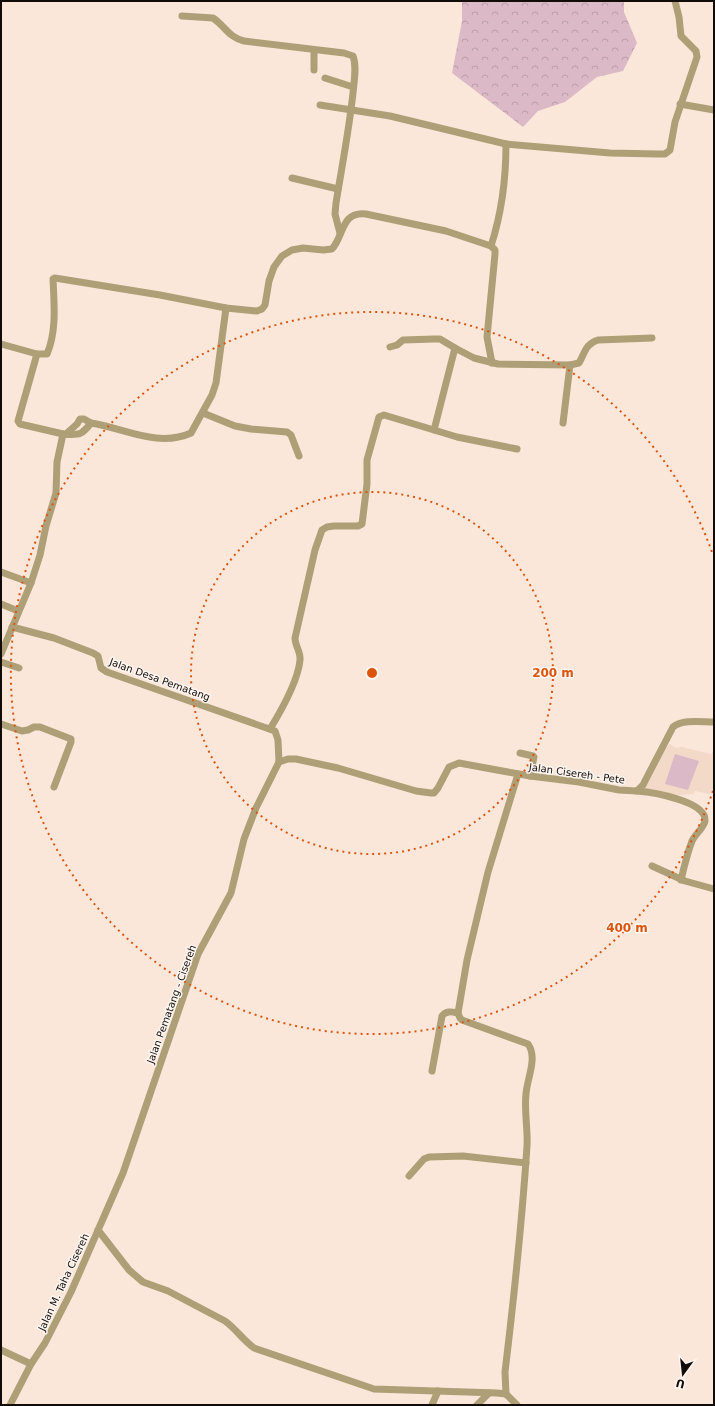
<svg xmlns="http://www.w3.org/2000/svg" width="715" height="1406" font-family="'DejaVu Sans',sans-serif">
<defs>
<pattern id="park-crowns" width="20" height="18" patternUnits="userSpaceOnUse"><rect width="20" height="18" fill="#dbb9c7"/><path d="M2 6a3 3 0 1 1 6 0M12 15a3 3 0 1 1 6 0" fill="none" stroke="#bb9ea9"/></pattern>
</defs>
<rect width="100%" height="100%" fill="#fae7da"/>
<polygon fill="#f3d9c8" points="670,744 676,748 682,747 711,754 714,751 714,793 709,794 695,791 693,794 680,795 659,794 644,790 647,779 664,749"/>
<polygon fill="url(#park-crowns)" points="462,1 624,1 624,12 637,43 623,71 597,77 565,102 538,111 523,127 452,73 462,21"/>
<polygon fill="#dbb9c7" points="675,754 699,761 688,790 665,784"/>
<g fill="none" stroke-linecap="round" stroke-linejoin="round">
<g stroke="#af9f77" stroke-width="7">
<path d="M182,16L213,18C225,26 228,37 244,41L344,53L353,56C357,67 354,82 353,93C349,130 342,166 336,203L335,214L340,233"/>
<polyline points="314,70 314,50"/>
<polyline points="325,78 353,87"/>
<polyline points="680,104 714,110"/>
<polyline points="320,105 390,116 506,144"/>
<polyline points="292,178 338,189"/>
<polyline points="491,246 495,250 495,254 487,337 492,363"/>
<path d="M1,344L37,354H47C57,331 54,303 53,279L55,278L160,295L226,308L257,311L262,309L265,305L269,281L274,267L282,256L292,250L303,248L323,250L332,249C344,236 341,211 366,214L446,231L491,246C501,215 506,177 506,144L610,153L658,154H665L670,150L675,122L697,57L696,51L681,36L679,17L675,1"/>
<polyline points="390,347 397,345 403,340 434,339 440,339 455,348"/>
<polyline points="203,413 235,426 251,429 287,432 291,435 299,456"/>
<polyline points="563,423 570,365"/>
<polyline points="434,430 457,437 517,449"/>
<path d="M63,434C79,435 81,436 91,423C124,428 158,448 191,433L212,395L216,383L226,308"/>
<polyline points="66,434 77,424 80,419 84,419 91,423"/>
<polyline points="1,572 31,583"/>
<polyline points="1,604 18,611"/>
<polyline points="12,627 54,638 93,653 98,656 101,668 107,672 275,731 278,740 279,762"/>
<polyline points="1,654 31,583 40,555 46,526 56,493 57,462 63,434 20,424 18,421 37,354"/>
<polyline points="1,662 19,668"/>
<polyline points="1,724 22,731 28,730 34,727 40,727 71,739 71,742 54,787"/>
<path d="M270,729C281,711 298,681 300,660C301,652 295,646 295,638L315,550L322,530L327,527L334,526H358L362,524L367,484V460L379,417L384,415L434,430L455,348L474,358L498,364L570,365L579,363C585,353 585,344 598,340L652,338"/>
<polyline points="520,753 533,756 534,757 530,776"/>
<path d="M637,791C651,792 707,801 705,821C704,828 695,834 692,841C687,854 684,867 681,880"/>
<polyline points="652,866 685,881 714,889"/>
<path d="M432,1071L442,1016C446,1010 453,1012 458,1013"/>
<polyline points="409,1176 424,1159 429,1157 463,1156 526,1163"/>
<path d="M98,1230L129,1270L143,1282L168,1291L225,1321C236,1329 243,1340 254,1348L374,1389L497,1393L506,1394L517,1405"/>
<polyline points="1,1350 31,1364"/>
<path d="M506,1394L505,1372C514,1297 522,1222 527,1146C528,1128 524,1111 526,1094C527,1078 538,1058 528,1044L462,1020L460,1018L458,1013L467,960L488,872L518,774"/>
<path d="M10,1405L31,1364L45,1343L71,1292L123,1173L198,954L231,893L244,839L256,808L279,762L288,759H296L338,768L416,791L431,793H434L438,788L449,767L459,763L530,776L579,782L619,790L637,791L643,785L646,779L673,727C683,719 701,722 714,722"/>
<polyline points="432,1405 438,1391"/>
<polyline points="477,1405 489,1393"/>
</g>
</g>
<g fill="none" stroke="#dd550c" stroke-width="2" stroke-dasharray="2 4">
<circle cx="372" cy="673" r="181"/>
<path d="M713 791A361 361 0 1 1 713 555"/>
</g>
<g text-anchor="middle" stroke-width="3" stroke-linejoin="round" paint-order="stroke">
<g font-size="10" fill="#120c08" stroke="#fef6f1">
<text transform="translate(160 679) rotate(20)" y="4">Jalan Desa Pematang</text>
<text transform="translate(577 773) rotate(8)" y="4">Jalan Cisereh - Pete</text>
<text transform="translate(171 1004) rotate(-70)" y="4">Jalan Pematang - Cisereh</text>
<text transform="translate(63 1282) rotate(-65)" y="4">Jalan M. Taha Cisereh</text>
</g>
</g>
<circle cx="372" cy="673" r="6" fill="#dd550c" stroke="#fef6f1" stroke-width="2"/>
<g font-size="12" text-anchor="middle" font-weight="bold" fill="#dd550c" stroke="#fef6f1" stroke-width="3" stroke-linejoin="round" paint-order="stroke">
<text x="553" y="677">200 m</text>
<text x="627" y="932">400 m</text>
</g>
<rect width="715" height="1406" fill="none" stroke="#120c08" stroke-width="4"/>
<g transform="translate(683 1374) rotate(195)" stroke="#fef6f1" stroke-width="3" paint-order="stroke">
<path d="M0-3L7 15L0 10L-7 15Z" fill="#120c08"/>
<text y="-6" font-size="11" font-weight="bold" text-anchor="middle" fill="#120c08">U</text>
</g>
</svg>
